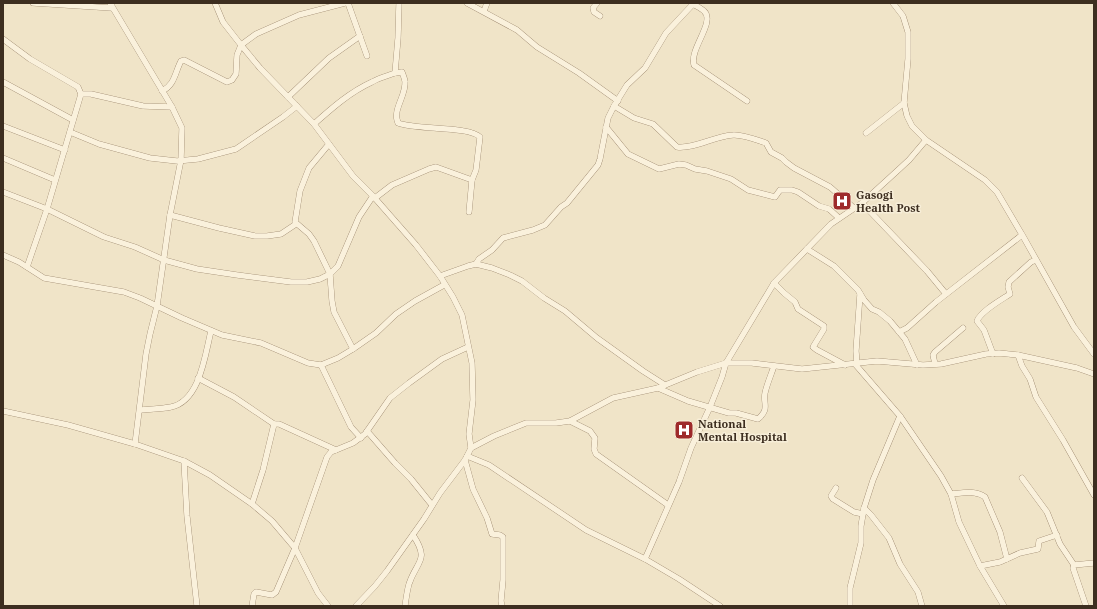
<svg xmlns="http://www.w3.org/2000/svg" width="1097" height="609" font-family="'Noto Serif',serif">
<rect width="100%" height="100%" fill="#f0e4c8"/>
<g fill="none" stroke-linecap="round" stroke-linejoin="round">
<g stroke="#8d765c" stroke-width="6">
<g id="minor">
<polyline points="33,3 112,8"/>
<polyline points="110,3 172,107 182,128 181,160 170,215 157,306 150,334 146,354 135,444"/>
<polyline points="215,3 223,22 241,45 260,68 314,124 353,176 373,196 416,245 440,276 453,297 462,315 472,363 473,400 469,434 471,448"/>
<polyline points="348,3 367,56"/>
<polyline points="467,3 517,30 537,47 579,73 618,101"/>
<polyline points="597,3 593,8 594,12 600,16"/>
<polyline points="893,3 903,16 908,32 908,59 904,103 907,116 912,126 926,140 985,180 997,192 1024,238 1074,327 1094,354"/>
<path d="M693,4C696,6 701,8 704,11C716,22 689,49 694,65L747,101"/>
<polyline points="484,11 487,3"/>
<polyline points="3,39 30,59 78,87 81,94 91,94 143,106 172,107"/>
<path d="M395,73L402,72C403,75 405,79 405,82C406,96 392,110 398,123C415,130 469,126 480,137L476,170L472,180L469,212"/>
<polyline points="3,82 73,120"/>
<path d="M162,91C175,85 175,72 181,61L184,60L227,82L232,80L236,74L237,55L241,45L256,34L299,15L345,3"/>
<polyline points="288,97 329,58 360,36"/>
<path d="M614,106L634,118L653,124L677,147C694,149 715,136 733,135C742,134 757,140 766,143L771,152L782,158L786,162L794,168L830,187L854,208"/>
<path d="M314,124C332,108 350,92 372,82C379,78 387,76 395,73L398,38L399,3"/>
<polyline points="3,126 65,150"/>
<polyline points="606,127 628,154 659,169 679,164 686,165 695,169 707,171 731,179 748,190 775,197 780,190 792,190 798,192 819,206 829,209 839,218"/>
<polyline points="70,132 99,144 150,158 177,161 198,159 236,149 283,117 297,106"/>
<polyline points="866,133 904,103"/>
<polyline points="329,144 309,168 300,191 295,222 309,234 314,241 330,274 332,301 334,312 353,349"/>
<polyline points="3,158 55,180"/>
<polyline points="3,192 47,209 104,237 135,247 164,260 197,269 237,275 291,282 307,282 320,279 330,274 338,266 359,217 373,196"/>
<polyline points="375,198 392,185 429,169 436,167 472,180"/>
<polyline points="862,203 927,271 946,294"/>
<polyline points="170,215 219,228 255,236 267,236 281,234 296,224"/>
<polyline points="807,249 834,266 858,290 864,300 872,309 879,312 890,321 905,339 917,365"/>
<polyline points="3,255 19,262 44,278 124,292 140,298 182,318 222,335 261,343 308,363 321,365 338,358 353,349 376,333 396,314 415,301 444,285"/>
<polyline points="476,264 479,259 492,250 503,238 533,230 545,225 561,207 567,203 598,165 600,159 608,118 614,106 627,85 645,68 666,33 694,3"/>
<polyline points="27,267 47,209 81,94"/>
<polyline points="440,276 468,266 476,264 492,268 510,275 522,281 544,298 565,311 597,338 643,371 665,385"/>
<polyline points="774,283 784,293 795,302 798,309 824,326 824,329 813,347 817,350 845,365"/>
<polyline points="899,332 907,328 936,302 1022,235"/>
<path d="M993,354L984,330L977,321C981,311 1001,300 1010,294L1008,287L1009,282L1031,262L1036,260"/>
<polyline points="1018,355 1022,366 1030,379 1036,397 1063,440 1094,495"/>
<polyline points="855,364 900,416 941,476 951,494 959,522 980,566 1004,606"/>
<polyline points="857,364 856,351 860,294"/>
<polyline points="935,364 933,355 935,352 963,328"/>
<polyline points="321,365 351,427 361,438"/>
<polyline points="198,378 234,397 274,424 279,424 336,450 353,443 365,434 390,398 409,383 442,359 468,347"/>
<path d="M658,388L688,401L729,413H736L758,419C770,409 763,404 765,393C767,384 771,375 774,366"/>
<path d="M140,410C150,409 161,409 171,407C200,401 205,355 211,331"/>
<polyline points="3,411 68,425 135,444 184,461 210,475 252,504 272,521 295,548 318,593 328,606"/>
<polyline points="570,421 590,431 595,438 594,449 596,454 668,505"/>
<polyline points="367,431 395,463 411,479 432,505"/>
<polyline points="467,456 489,465 586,530 645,559 679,579 720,606"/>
<polyline points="465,460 473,489 487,518 492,534 500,535 503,537 503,580 501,601 502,606"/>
<polyline points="184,461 187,516 197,606"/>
<polyline points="1022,478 1047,512 1060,544 1074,565"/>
<polyline points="836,488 831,496 833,499 854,512 863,514"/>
<path d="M951,494C962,493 975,490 985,497L1000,532L1007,559"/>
<polyline points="252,504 263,470 274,424"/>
<polyline points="864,508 871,515 889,538 900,564 918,592 922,606"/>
<polyline points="645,559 679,482 691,448 710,407 722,377 726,363 774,283 831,224 862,203 896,172 909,160 926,140"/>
<polyline points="980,566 1000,562 1020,553 1038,549 1039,541 1057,535"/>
<polyline points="252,606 254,594 256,592 272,595 276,592 295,548 327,457 331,452 336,450"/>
<polyline points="356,606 375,586 387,571 424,519 440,493 465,460 471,448 494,436 526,423 556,423 570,421 613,398 658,388 697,372 726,363 752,363 802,369 877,361 923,365 941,364 986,354 999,353 1018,355 1077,368 1094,374"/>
<path d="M405,606C406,599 407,591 409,584C417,560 430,561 413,535"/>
<polyline points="850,606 850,588 861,543 861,526 864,508 873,480 900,416"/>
<polyline points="1086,606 1073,568 1074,565 1094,563"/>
</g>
</g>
<use href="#minor" stroke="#faf1dc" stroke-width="5.5"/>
</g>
<defs>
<g id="hospital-square" transform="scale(1)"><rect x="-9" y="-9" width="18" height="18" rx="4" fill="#9e2a2b" stroke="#f7eed8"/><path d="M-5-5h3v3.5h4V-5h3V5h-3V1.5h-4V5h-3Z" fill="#fff"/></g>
</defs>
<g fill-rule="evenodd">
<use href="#hospital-square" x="842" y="201"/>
<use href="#hospital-square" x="684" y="430"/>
</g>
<g text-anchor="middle" stroke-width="3" stroke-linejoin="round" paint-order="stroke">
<g font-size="11" font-weight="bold" fill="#3d2e20" stroke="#f7eed8" text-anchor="start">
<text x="856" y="199">Gasogi<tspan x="856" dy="13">Health Post</tspan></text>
<text x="698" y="428">National<tspan x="698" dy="13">Mental Hospital</tspan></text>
</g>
</g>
<rect width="1097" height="609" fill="none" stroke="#3d2e20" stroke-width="8"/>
</svg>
